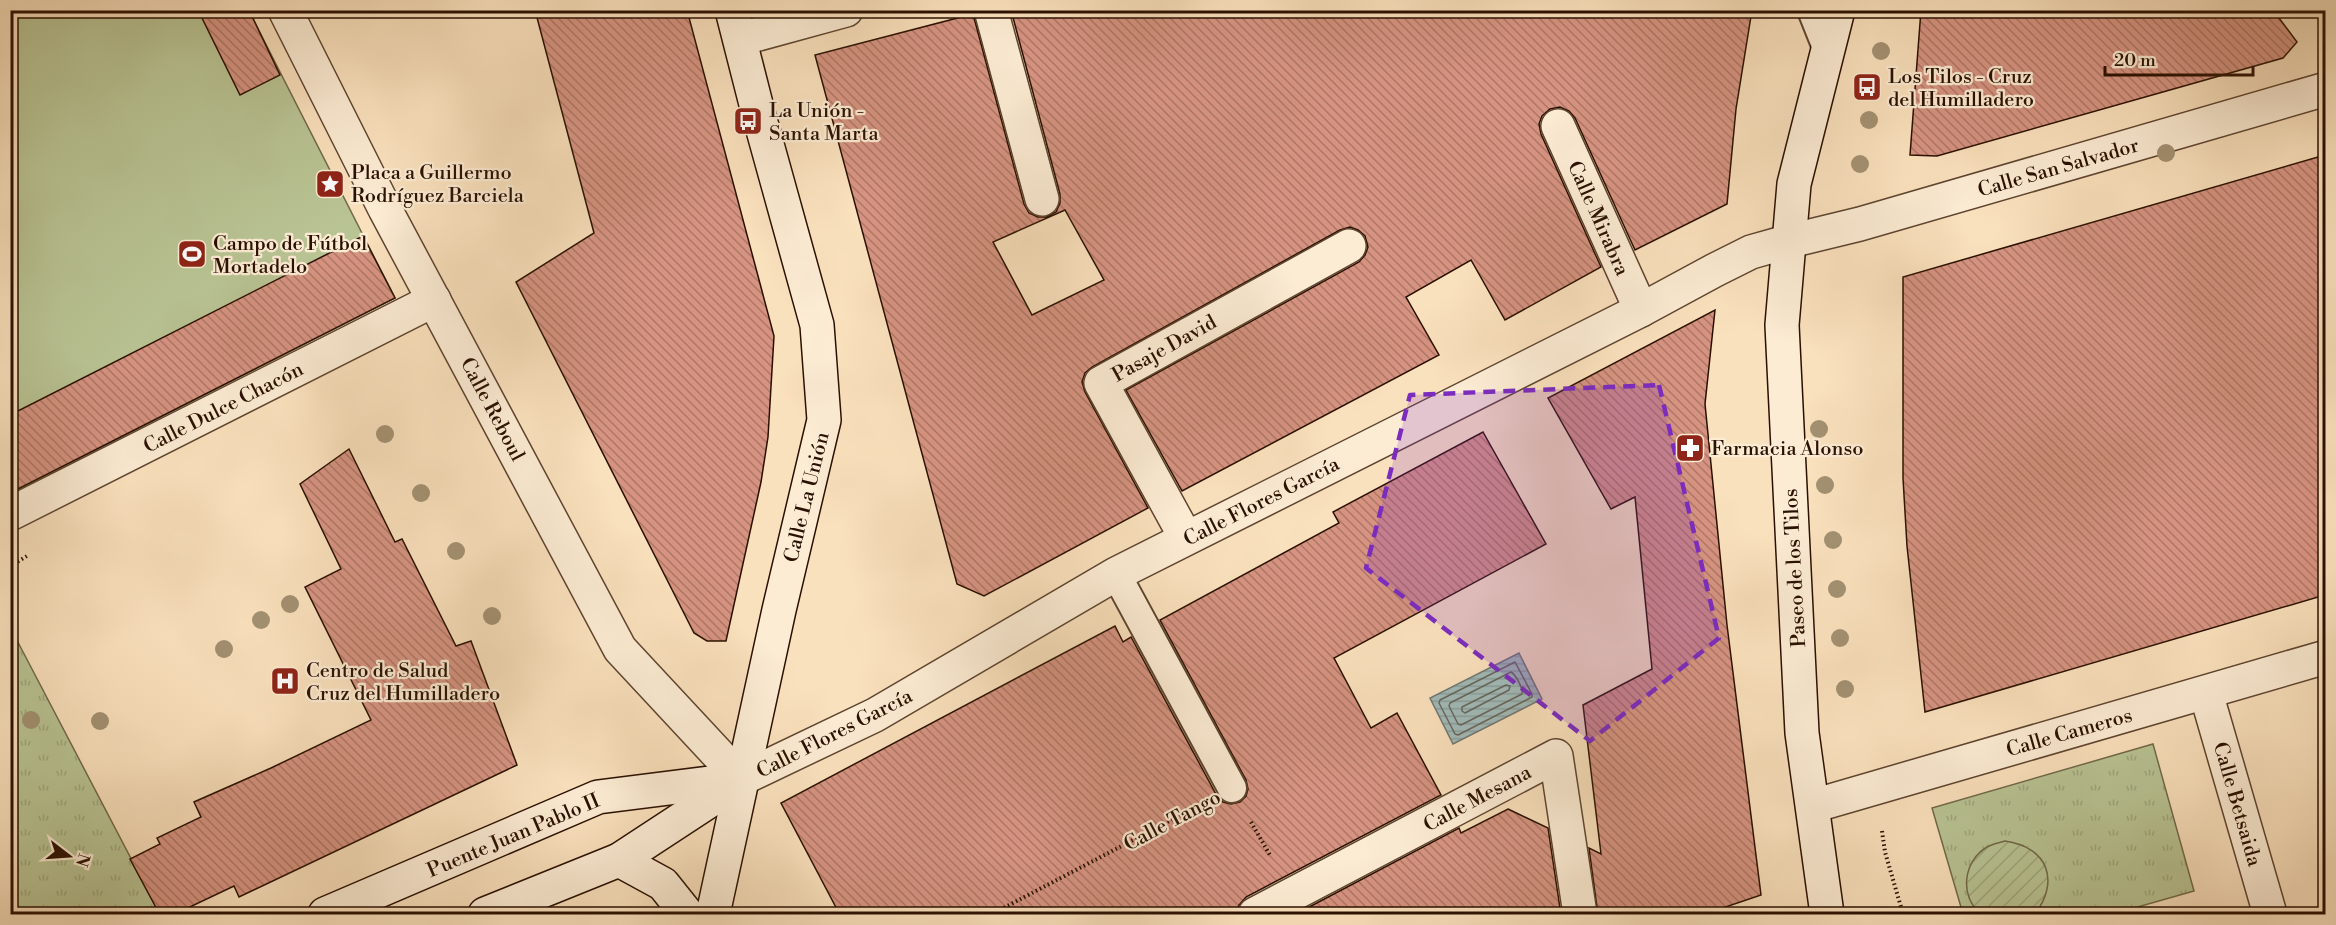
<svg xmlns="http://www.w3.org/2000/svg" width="2336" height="925" font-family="'Libre Bodoni',serif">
<defs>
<pattern id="grass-tufts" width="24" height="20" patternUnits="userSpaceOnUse" patternTransform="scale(1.5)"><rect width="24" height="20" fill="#b9c494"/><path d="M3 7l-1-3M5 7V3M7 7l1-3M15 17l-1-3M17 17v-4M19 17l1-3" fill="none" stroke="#9fa77e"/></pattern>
<pattern id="garden-furrows" width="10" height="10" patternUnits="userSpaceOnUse" patternTransform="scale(1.5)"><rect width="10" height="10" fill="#b9c494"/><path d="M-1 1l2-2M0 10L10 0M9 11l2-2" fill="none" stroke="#9fa77e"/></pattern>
<pattern id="water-rules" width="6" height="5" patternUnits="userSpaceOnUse" patternTransform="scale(1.5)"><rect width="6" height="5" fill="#a1bbba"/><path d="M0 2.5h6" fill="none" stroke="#8ba09e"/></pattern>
<pattern id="building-back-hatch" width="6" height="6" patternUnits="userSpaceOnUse" patternTransform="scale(1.5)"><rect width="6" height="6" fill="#d69381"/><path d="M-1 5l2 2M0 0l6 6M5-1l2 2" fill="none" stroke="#ae7767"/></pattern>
</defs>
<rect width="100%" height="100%" fill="#fae1bd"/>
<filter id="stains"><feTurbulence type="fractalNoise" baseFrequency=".00333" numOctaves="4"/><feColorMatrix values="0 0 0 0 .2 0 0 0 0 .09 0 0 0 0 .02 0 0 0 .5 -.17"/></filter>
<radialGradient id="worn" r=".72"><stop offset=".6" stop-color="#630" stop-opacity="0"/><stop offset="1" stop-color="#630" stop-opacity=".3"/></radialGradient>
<g fill="url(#grass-tufts)" stroke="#726a4a" stroke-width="1.5">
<polygon points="10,627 160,914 11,914"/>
<polygon points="2153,744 2194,891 2113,914 1963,914 1932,808"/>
</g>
<path fill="url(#garden-furrows)" stroke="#726a4a" stroke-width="1.5" d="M2005,841C2048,847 2060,881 2035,914H1981C1959,897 1963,861 1987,847C1992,844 1999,843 2005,841Z"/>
<polygon fill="#b9c494" stroke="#726a4a" stroke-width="1.5" points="11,11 249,11 395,298 11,493"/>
<polygon fill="url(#water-rules)" stroke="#717770" stroke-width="1.5" points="1519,653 1542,699 1453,744 1430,698"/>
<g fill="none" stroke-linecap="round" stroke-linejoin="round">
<g stroke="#66665e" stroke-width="1.5">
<polygon points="1515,662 1532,694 1532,697 1458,735 1455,734 1439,703 1440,700"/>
<path d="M1511,672C1516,675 1523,688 1522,694L1461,725L1458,724L1449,706L1450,703Z"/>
<polygon points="1506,685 1510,686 1509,690 1465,713 1462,711 1462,707"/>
</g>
</g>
<g fill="url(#building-back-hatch)" stroke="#2a1001" stroke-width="1.5" fill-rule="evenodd">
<polygon points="198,10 249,10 280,75 240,95"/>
<polygon points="535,10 687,10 774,336 768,437 761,482 726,641 707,641 694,633 516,282 594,233"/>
<path d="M1011,10H1752L1736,109L1727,204L1635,250L1575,118L1569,111L1560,107L1550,109L1542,116L1539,124L1541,134L1601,267L1505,320L1471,260L1406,297L1439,355L1182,491L1126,390L1359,262L1365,255L1368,247L1365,236L1358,230L1350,227L1340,230L1092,367L1085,373L1082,382L1085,392L1148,508L984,596L957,584L815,55L973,14L1024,204L1029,213L1038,217H1046L1056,212L1060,203V194ZM1065,210L1104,280L1032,315L993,242Z"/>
<polygon points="1921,10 2273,10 2297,42 2283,58 1937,156 1910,155"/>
<polygon points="2325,155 2325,595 1925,712 1907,546 1903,478 1903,277"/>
<polygon points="363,236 395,298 10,493 10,415"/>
<polygon points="1715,310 1705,404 1727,625 1761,895 1702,915 1598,915 1589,848 1601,854 1583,705 1652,669 1635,497 1611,509 1548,398"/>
<polygon points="1483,432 1546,544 1334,658 1371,728 1397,713 1441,795 1246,897 1239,905 1236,915 840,915 781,803 1115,626 1123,642 1131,637 1217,796 1223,802 1231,804 1240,802 1246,796 1248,789 1246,780 1160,620 1339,523 1333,512"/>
<polygon points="349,449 395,542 402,539 456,646 471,641 517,765 239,897 234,886 173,915 160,915 130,859 160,844 157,838 201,817 194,802 271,768 371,720 305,587 341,569 300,484"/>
<polygon points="1508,809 1548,828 1561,915 1294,915 1459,828 1461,833"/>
</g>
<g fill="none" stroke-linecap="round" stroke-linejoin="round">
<g stroke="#5e4430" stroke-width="32">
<g id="lane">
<polyline points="1812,10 1828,50"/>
<polyline points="1116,574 1232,788"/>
</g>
</g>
<g stroke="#5e4430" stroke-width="36">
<g id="street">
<polyline points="285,10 385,209 620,649 741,779 875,715 1116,574 1641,310 1715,270 1751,252 1790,241 1860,224 2326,89"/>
<polyline points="991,10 1042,199"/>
<polyline points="740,39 846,10"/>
<polyline points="1558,126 1641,310"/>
<polyline points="10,514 434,300"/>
<polyline points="1186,538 1101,383 1349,246"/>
<polyline points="2206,693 2270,914"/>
<polyline points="1813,806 2326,657"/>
<polyline points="1255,914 1556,756 1580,914"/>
</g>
</g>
<g stroke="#2a1001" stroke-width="36">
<g id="secondary">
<polyline points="619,860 663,884 687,914"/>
<polyline points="325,914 598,797 741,779"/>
<polyline points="485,914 619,860 735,784"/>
<polyline points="713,914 779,610 824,420 817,325 758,112 732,10"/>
<polyline points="1827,914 1802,733 1782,325 1794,184 1838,10"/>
</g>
</g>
<g stroke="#2a1001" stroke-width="4" stroke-dasharray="1.5 3" stroke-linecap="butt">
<polyline points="10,566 27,556"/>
<polyline points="1251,822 1271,857"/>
<polyline points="1882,831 1885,852 1903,914"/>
<polyline points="992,914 1196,807"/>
</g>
<use href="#lane" stroke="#fcecd4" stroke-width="28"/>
<use href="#street" stroke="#fcecd4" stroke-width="33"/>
<use href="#secondary" stroke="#fcecd4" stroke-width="33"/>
</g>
<g fill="#a39172">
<circle cx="1881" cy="51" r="9"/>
<circle cx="1869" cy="120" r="9"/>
<circle cx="2166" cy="153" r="9"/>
<circle cx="1860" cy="164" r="9"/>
<circle cx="1819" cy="429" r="9"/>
<circle cx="385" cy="434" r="9"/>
<circle cx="1825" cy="485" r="9"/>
<circle cx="421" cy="493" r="9"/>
<circle cx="1833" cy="540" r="9"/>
<circle cx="456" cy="551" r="9"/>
<circle cx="1837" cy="589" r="9"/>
<circle cx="290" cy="604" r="9"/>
<circle cx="492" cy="616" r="9"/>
<circle cx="261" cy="620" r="9"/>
<circle cx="1840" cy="638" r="9"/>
<circle cx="224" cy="649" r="9"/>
<circle cx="1845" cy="689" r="9"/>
<circle cx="31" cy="720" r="9"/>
<circle cx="100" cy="721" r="9"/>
</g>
<path fill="#7b2cbf" fill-opacity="0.2" stroke="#7b2cbf" stroke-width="4.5" stroke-dasharray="12 8" stroke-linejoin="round" d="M1659,385L1719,638L1590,741L1366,568L1410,395Z"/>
<defs>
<g id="bus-square" transform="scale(1.5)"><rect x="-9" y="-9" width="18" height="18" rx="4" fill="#8f2418" stroke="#fcecd4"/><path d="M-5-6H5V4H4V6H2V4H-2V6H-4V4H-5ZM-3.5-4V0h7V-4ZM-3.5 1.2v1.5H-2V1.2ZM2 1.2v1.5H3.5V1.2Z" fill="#fff"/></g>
<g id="sight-square" transform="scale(1.5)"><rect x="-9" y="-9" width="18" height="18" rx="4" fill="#8f2418" stroke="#fcecd4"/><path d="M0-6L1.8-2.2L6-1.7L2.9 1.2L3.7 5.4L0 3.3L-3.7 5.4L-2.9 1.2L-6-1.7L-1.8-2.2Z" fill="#fff"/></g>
<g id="stadium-square" transform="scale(1.5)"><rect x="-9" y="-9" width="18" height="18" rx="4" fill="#8f2418" stroke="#fcecd4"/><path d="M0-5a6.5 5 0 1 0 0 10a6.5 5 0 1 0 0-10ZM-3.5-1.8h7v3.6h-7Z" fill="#fff"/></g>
<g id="pharmacy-square" transform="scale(1.5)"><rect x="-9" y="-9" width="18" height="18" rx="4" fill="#8f2418" stroke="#fcecd4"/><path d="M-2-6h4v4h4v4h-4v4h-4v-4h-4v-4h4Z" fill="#fff"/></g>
<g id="hospital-square" transform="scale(1.5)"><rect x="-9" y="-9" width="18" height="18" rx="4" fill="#8f2418" stroke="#fcecd4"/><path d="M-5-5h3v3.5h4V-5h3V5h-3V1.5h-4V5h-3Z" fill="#fff"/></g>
</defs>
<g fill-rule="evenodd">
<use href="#bus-square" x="1867" y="87"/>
<use href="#bus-square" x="748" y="121"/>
<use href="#sight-square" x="330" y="184"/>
<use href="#stadium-square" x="192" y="254"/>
<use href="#pharmacy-square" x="1690" y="448"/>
<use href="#hospital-square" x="285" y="681"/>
</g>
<g text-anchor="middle" stroke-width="4.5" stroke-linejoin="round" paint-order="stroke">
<g font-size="20" fill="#2a1001" stroke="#fcecd4" text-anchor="start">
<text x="1888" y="83">Los Tilos - Cruz<tspan x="1888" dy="23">del Humilladero</tspan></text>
<text x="769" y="117">La Unión -<tspan x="769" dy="23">Santa Marta</tspan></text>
<text x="351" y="179">Placa a Guillermo<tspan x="351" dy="23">Rodríguez Barciela</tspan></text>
<text x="213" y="250">Campo de Fútbol<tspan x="213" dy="23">Mortadelo</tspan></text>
<text x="1711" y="455">Farmacia Alonso</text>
<text x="306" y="677">Centro de Salud<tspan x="306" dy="23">Cruz del Humilladero</tspan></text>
</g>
<g font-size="20" fill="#2a1001" stroke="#fcecd4">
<text transform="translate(2058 167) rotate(-16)" y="7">Calle San Salvador</text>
<text transform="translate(1599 218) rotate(66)" y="7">Calle Mirabra</text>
<text transform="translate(1164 348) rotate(-29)" y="7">Pasaje David</text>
<text transform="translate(223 407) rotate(-27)" y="7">Calle Dulce Chacón</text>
<text transform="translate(493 409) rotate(62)" y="7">Calle Reboul</text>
<text transform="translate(806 497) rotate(-76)" y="7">Calle La Unión</text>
<text transform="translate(1261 501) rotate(-27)" y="7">Calle Flores García</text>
<text transform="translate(1794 568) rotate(-93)" y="7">Paseo de los Tilos</text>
<text transform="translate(2069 732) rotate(-16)" y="7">Calle Cameros</text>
<text transform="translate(834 733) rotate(-27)" y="7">Calle Flores García</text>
<text transform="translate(1477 798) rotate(-28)" y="7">Calle Mesana</text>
<text transform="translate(2238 804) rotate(74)" y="7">Calle Betsaida</text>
<text transform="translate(1172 820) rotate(-28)" y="7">Calle Tango</text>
<text transform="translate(513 835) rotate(-23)" y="7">Puente Juan Pablo II</text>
</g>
</g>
<rect width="2336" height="925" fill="none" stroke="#fae1bd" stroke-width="36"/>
<rect x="12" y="12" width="2312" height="901" fill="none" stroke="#2a1001" stroke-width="3"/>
<rect x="18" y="18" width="2300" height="889" fill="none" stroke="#2a1001" stroke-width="1.5"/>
<g transform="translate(69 856) rotate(107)" stroke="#fcecd4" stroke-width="4.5" paint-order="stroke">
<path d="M0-4.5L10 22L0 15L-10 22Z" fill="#2a1001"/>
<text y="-9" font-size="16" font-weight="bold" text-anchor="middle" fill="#2a1001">N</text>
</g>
<path d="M2105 66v9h148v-9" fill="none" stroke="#2a1001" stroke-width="3"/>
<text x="2114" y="66" font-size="18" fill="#2a1001" stroke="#fcecd4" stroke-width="4.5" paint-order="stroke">20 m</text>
<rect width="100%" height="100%" filter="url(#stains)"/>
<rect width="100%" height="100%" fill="url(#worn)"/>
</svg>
